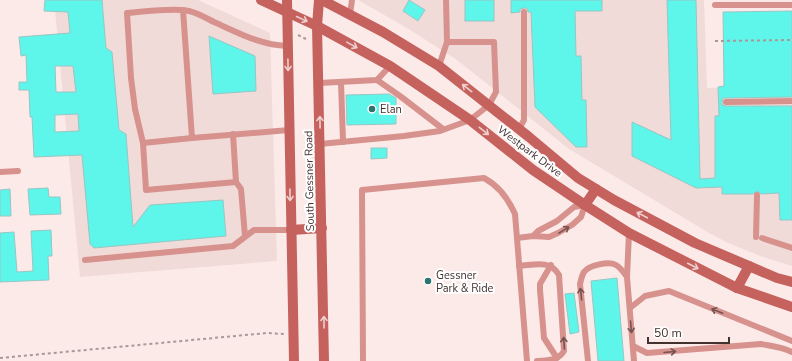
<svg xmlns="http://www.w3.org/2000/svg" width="792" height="361" font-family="'Nunito Sans',sans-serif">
<rect width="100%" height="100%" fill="#fceae9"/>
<g fill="#f1dbd9">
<polygon points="54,0 198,0 270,33 277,261 80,277"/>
<polygon points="358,0 704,0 707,88 792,86 792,266 763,257 728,243 709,233 569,149 457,60 407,28"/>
</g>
<g fill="#5ef5eb" stroke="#98c6c2" fill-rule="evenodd">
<path d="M45,0H102L106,48L112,52L119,130L126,134L133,227L150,205L223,200L226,236L94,248L90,244L82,155L34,157L32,117H30L29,90H19V82H27L26,55L21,56L19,37L70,33L68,12L44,11ZM55,66H73L76,92H56ZM78,114L79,131L55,132V115Z"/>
<polygon points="409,0 425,10 418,21 403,11"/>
<rect x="465" y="0" width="29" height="21"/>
<polygon points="511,0 602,0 602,11 575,11 576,56 581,56 582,100 586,100 587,147 576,147 535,107 531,12 528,12 527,8 524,8 520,9 520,12 511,13"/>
<polygon points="667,0 696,0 700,179 715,178 715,116 719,116 718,87 724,86 723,12 792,11 792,97 726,98 723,98 722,102 722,105 726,106 792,106 792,220 780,220 779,193 761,194 757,191 753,194 722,194 722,187 696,188 632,156 632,122 671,140"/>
<polygon points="209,36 255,56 256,91 213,94"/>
<polygon points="389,94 396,98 396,124 347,125 346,95"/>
<polygon points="371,148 387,148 387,158 371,159"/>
<polygon points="48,188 49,197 60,197 61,214 30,215 28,189"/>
<polygon points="10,189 11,216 0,216 0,190"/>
<polygon points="51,230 52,256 48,256 49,280 0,282 0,233 14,232 17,272 33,271 31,231"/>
<polygon points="617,278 624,361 598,361 591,281"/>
<polygon points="574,293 579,332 570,334 565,294"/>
</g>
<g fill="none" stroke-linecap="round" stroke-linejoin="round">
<g stroke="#a99897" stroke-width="2" stroke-dasharray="3 3" stroke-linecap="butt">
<polyline points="298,35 306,39"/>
<polyline points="715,41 792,40"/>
<polyline points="0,358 267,333 284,334"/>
</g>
<g stroke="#d7928d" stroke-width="6">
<polyline points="715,5 792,5"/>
<polyline points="183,10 192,138 289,130"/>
<polyline points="350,14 352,0"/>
<polyline points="439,66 447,42 446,0"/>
<polyline points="377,80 400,96 443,129"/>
<polyline points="341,82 343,142"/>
<polyline points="319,83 377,80 390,66"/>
<polyline points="726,102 792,101"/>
<polyline points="519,129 524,120 524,12"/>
<polyline points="233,134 236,182 241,189 245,236"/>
<polyline points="143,143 192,138"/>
<polyline points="320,144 404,136 440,131 470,120 489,105 496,92 494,42 447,42"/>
<polyline points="0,172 18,171"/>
<path d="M236,182L146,190L143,143L135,109L131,78L127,13C144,12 172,7 189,11C198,13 206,18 214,22C239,33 260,45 287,46"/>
<polyline points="629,233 627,277 634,361"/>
<polyline points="756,237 757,195"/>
<polyline points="517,238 533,236 549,237 558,233 572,225 581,217 585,205 574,207 557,221 538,231 533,236"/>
<polyline points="762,238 792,248"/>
<polyline points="85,260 233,246 254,230 291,230"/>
<polyline points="551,265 540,284 540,290 544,338 557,358"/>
<path d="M519,266C534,265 550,259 559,275L564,351C558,361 547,360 537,361"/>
<polyline points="630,308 645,296 669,291 792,341"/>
<path d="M633,346L647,353L761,344C772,346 782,347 792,352"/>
<path d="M363,361L362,190L484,178C499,186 508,198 515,214L527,361"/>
<path d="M588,361L580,284C581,280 582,275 584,272C589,265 609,261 616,265C621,268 624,273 627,277"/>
</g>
<g stroke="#c5625e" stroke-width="10">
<polyline points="261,0 317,26 390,66 470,120 533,170 585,205 629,233 737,288 792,307"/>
<polyline points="287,0 294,361"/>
<polyline points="319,0 317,26 324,361"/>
<polyline points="322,0 383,32 439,66 529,137 578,178 614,200 695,243 777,278 792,282"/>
<polyline points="585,205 596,189"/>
<polyline points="291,230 322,228"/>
<polyline points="737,288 749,266"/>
</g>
</g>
<defs><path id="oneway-shaft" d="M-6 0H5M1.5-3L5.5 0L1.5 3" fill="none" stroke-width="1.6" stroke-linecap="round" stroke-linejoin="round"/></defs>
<g stroke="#eed0cf">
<use href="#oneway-shaft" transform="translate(302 19) rotate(25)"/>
<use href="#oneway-shaft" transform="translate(352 45) rotate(29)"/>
<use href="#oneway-shaft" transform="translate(288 65) rotate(89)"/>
<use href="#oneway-shaft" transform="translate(467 88) rotate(-142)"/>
<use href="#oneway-shaft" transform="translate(320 122) rotate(-91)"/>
<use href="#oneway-shaft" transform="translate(484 131) rotate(38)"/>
<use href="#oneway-shaft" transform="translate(290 195) rotate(89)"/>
<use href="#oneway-shaft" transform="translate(642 215) rotate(-152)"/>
<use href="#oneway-shaft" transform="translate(693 266) rotate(27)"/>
<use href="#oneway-shaft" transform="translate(324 322) rotate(-91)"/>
</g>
<g stroke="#765350">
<use href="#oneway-shaft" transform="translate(564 230) rotate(-32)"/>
<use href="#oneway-shaft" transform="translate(581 294) rotate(-96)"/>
<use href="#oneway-shaft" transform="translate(717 311) rotate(-158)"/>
<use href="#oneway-shaft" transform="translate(631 327) rotate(85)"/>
<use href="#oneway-shaft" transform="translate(564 343) rotate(-94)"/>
<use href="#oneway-shaft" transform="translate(670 352) rotate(-5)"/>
</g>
<g fill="#2b7470" stroke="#fff" stroke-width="1.5">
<circle cx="372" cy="109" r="4"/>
<circle cx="428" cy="281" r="4"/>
</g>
<g text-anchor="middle" stroke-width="4" stroke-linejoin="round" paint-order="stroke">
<g font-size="11" fill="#41312f" stroke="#fff" text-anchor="start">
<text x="380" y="113">Elan</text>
<text x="436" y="279">Gessner<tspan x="436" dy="13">Park &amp; Ride</tspan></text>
</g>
<g font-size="11" fill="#41312f" stroke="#fff">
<text transform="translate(530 151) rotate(37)" y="4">Westpark Drive</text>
<text transform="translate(309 181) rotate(-91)" y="4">South Gessner Road</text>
</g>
</g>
<path d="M648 337v6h81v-6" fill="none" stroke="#41312f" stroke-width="2"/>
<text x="654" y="337" font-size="12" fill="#41312f" stroke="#ffffff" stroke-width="3" paint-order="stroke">50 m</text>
</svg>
